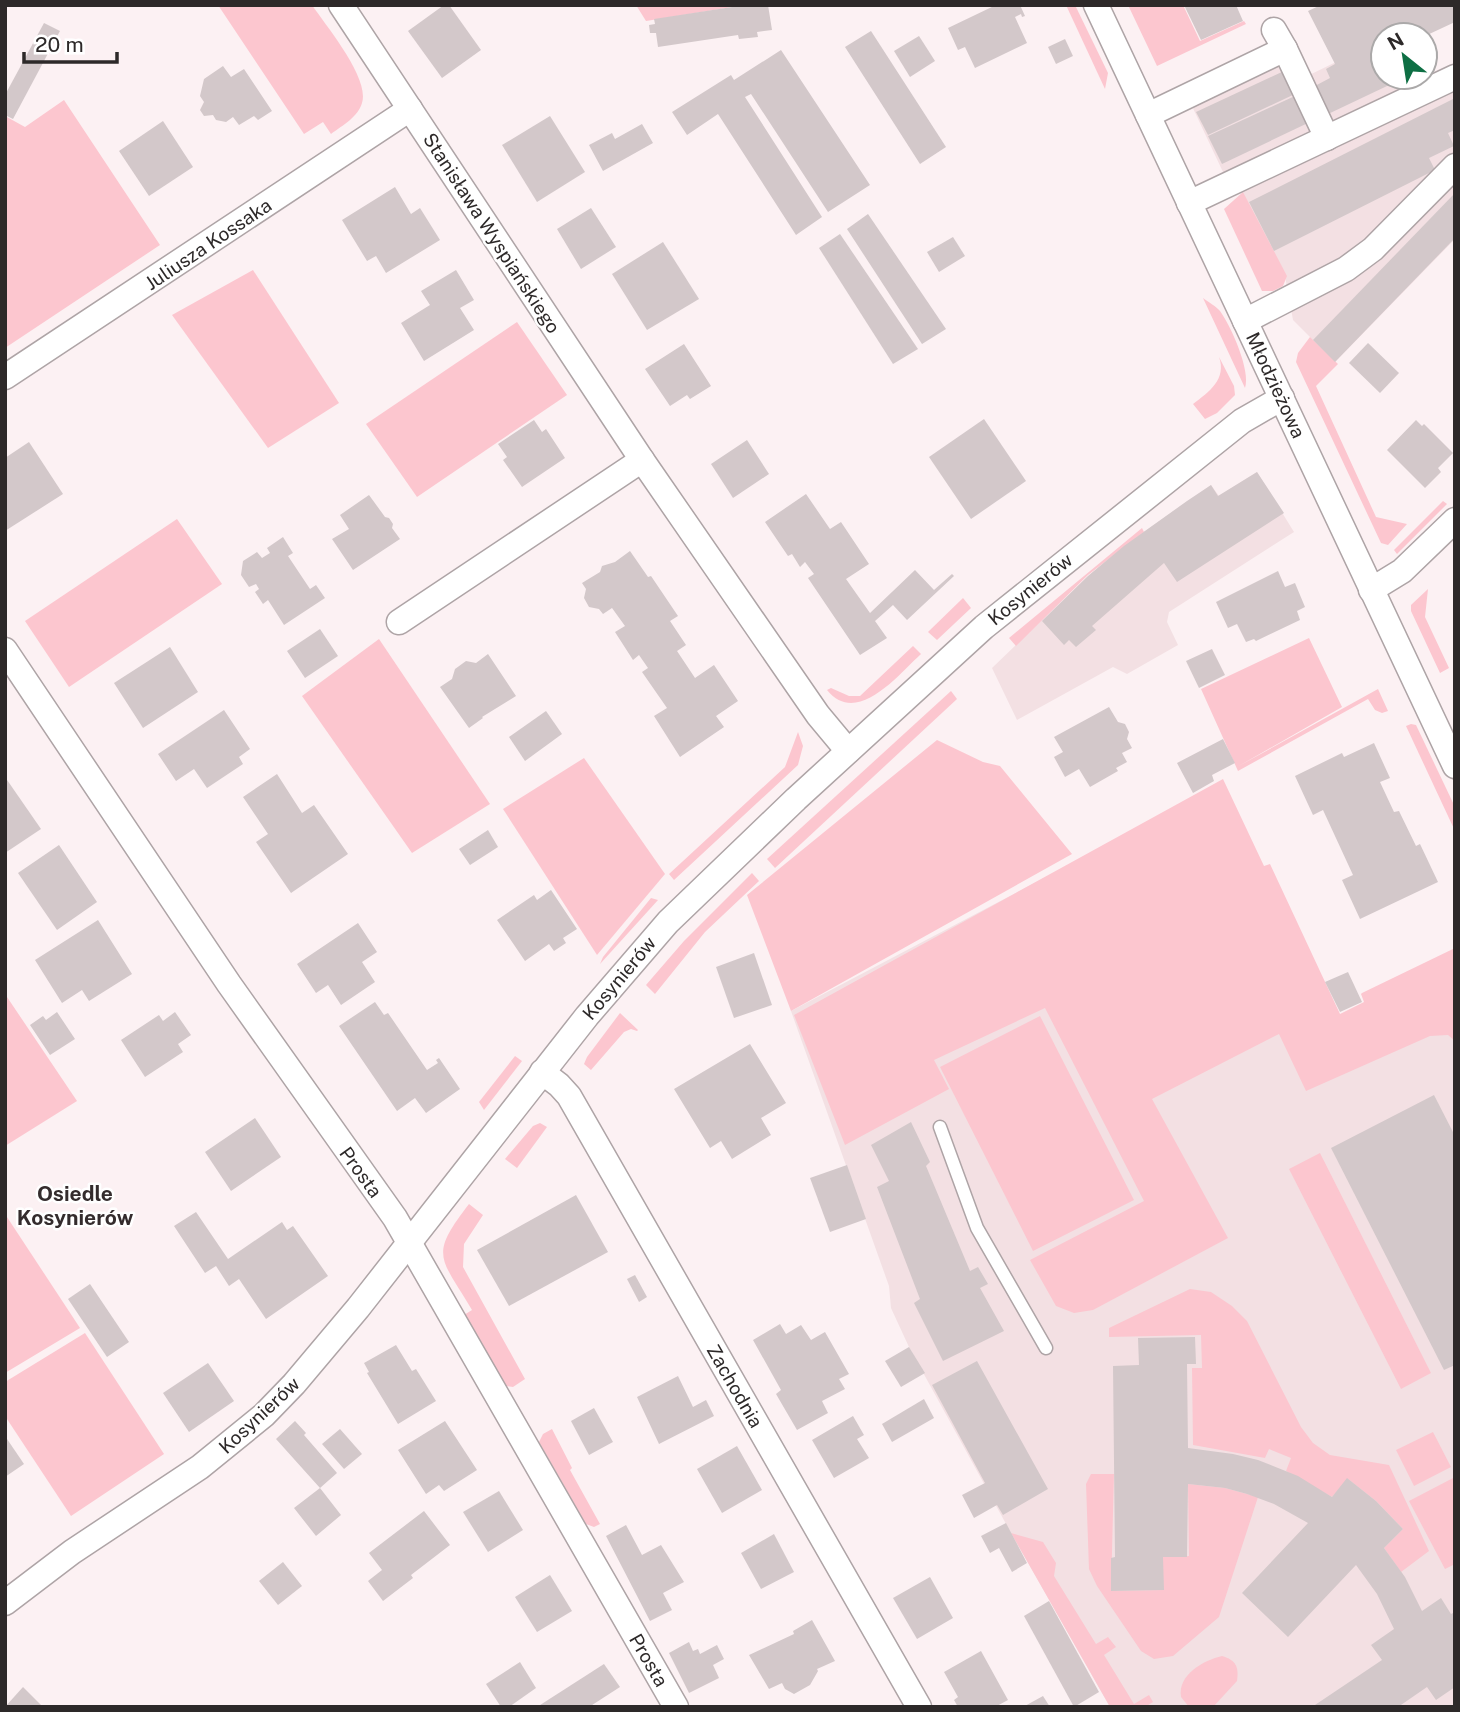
<svg xmlns="http://www.w3.org/2000/svg" width="1460" height="1712" font-family="'Public Sans',sans-serif">
<rect width="100%" height="100%" fill="#fcf1f3"/>
<g fill="#f3e0e3">
<polygon points="1383,39 1383,77 1425,77 1425,66 1437,92 1455,84 1455,239 1335,362 1293,320 1285,276 1243,194 1223,172 1191,104 1281,60 1293,83"/>
<polygon points="1257,472 1294,532 1169,612 1167,622 1178,645 1127,674 1113,667 1017,720 992,668 1088,576 1124,546 1211,485 1219,496"/>
<polygon points="1082,858 1334,1030 1455,963 1455,1707 1110,1707 1011,1533 909,1347 891,1308 889,1286 791,1011"/>
</g>
<g fill="#fcc6cf">
<path d="M218,5H312C326,26 370,78 362,103C358,117 343,125 331,134L323,122L304,134Z"/>
<polygon points="636,5 745,5 646,21"/>
<polygon points="1066,5 1075,5 1108,73 1105,89"/>
<polygon points="1128,5 1183,5 1200,41 1244,21 1246,24 1157,66"/>
<polygon points="64,100 160,245 5,348 5,116 25,127"/>
<polygon points="1243,192 1287,276 1283,286 1273,291 1262,291 1224,209"/>
<polygon points="253,270 339,403 268,448 172,315"/>
<path d="M1203,298C1208,302 1216,306 1220,311C1231,326 1251,371 1245,388Z"/>
<polygon points="517,322 567,395 417,497 366,424"/>
<polygon points="1310,337 1338,364 1316,386 1376,517 1407,524 1388,545 1381,543 1296,362 1298,353"/>
<path d="M1219,357L1234,386L1235,395L1217,413L1205,419L1193,404C1209,392 1227,379 1219,357Z"/>
<polygon points="1443,501 1447,504 1397,554 1394,550"/>
<polygon points="177,519 222,584 69,687 25,621"/>
<polygon points="1142,528 1144,532 1088,575 1016,646 1009,638"/>
<polygon points="1428,589 1425,617 1449,668 1440,673 1411,611 1411,605"/>
<polygon points="963,598 971,608 937,640 928,632"/>
<polygon points="1309,638 1342,707 1237,767 1378,689 1388,711 1382,713 1375,710 1368,699 1238,771 1201,689"/>
<polygon points="379,639 490,804 412,853 302,696"/>
<path d="M913,646L921,654C898,675 857,727 827,690L831,688L849,696H860Z"/>
<polygon points="951,691 957,699 775,868 767,859"/>
<polygon points="1411,724 1416,725 1455,807 1455,831 1406,726"/>
<polygon points="798,732 803,746 798,765 674,880 669,874 785,767"/>
<polygon points="937,740 983,762 1000,766 1072,854 791,1011 747,895"/>
<polygon points="584,758 665,874 597,955 503,809"/>
<polygon points="1223,779 1264,866 1270,864 1340,1014 1364,1002 1361,994 1362,993 1455,948 1455,1041 1448,1035 1430,1036 1306,1091 1279,1034 1152,1099 1228,1238 1093,1310 1074,1313 1056,1306 1030,1260 1144,1201 1045,1008 934,1060 949,1089 845,1145 794,1015"/>
<polygon points="752,873 759,881 705,932 655,994 646,985 684,941"/>
<polygon points="651,898 658,900 600,964 603,957"/>
<polygon points="5,994 77,1101 5,1146"/>
<polygon points="620,1013 638,1030 637,1031 631,1029 624,1032 591,1070 584,1064 587,1057"/>
<polygon points="1040,1016 1134,1200 1033,1251 940,1067"/>
<polygon points="515,1056 522,1061 484,1110 479,1102"/>
<polygon points="540,1123 547,1127 517,1168 505,1159 533,1126"/>
<polygon points="1320,1153 1431,1373 1401,1389 1289,1169"/>
<path d="M469,1204L483,1215L464,1244L463,1267L525,1379L513,1387L506,1386L464,1315L472,1310C441,1257 428,1257 469,1204Z"/>
<polygon points="5,1214 80,1328 5,1373"/>
<polygon points="1190,1289 1211,1292 1232,1306 1247,1321 1301,1427 1313,1443 1330,1455 1389,1465 1429,1551 1401,1572 1384,1548 1403,1529 1376,1501 1348,1479 1332,1497 1286,1471 1291,1458 1269,1449 1265,1458 1193,1445 1192,1368 1202,1368 1201,1335 1109,1337 1109,1328"/>
<polygon points="85,1333 164,1454 71,1516 5,1416 5,1382"/>
<polygon points="552,1429 572,1468 570,1470 600,1524 594,1527 586,1524 539,1442 543,1434"/>
<polygon points="1433,1432 1451,1467 1414,1486 1396,1450"/>
<polygon points="1091,1474 1114,1474 1111,1591 1163,1590 1163,1557 1189,1556 1188,1484 1225,1488 1258,1497 1219,1617 1173,1656 1154,1659 1141,1651 1097,1586 1089,1569 1086,1484"/>
<polygon points="1455,1477 1455,1564 1445,1569 1409,1501"/>
<polygon points="1011,1533 1043,1542 1056,1563 1054,1576 1096,1644 1108,1637 1116,1647 1104,1655 1134,1704 1149,1695 1153,1702 1145,1707 1110,1707"/>
<path d="M1222,1656C1236,1660 1239,1667 1237,1681L1213,1707H1189L1181,1697C1177,1675 1204,1660 1222,1656Z"/>
</g>
<g fill="#d3c8ca">
<polygon points="444,5 449,5 481,50 442,78 408,31"/>
<polygon points="745,5 768,5 772,30 757,32 758,37 739,39 738,35 658,47 656,33 650,33 649,25 655,24 654,19"/>
<polygon points="996,5 1020,5 1025,16 1022,17 1021,14 1015,17 1027,43 975,68 965,47 958,50 948,28"/>
<polygon points="1184,5 1236,5 1243,21 1201,40"/>
<polygon points="1321,5 1455,5 1455,22 1425,36 1383,35 1383,77 1406,77 1326,115 1313,87 1330,78 1326,69 1335,64 1308,11"/>
<polygon points="44,23 60,31 13,119 5,115 5,95"/>
<polygon points="871,31 946,147 920,164 845,47"/>
<polygon points="919,36 935,61 910,77 894,51"/>
<polygon points="1065,39 1073,56 1056,64 1048,47"/>
<polygon points="781,50 870,185 828,212 751,94 745,97 822,217 796,235 718,114 687,135 672,112 731,75 734,80"/>
<polygon points="223,66 231,77 244,69 272,111 258,120 254,116 239,125 233,117 226,122 216,120 213,115 204,116 200,110 204,102 200,96 204,79"/>
<polygon points="1284,71 1295,94 1208,135 1196,112"/>
<polygon points="1297,95 1310,122 1222,164 1208,136"/>
<polygon points="1455,98 1455,130 1448,133 1454,146 1429,158 1435,170 1274,251 1249,202"/>
<polygon points="550,116 585,172 537,202 502,145"/>
<polygon points="163,121 193,167 149,196 119,151"/>
<polygon points="642,124 653,143 603,171 589,145 612,133 615,139"/>
<polygon points="395,187 411,214 420,208 440,240 386,273 376,256 367,261 342,220"/>
<polygon points="1455,193 1455,238 1335,362 1313,340"/>
<polygon points="591,208 616,247 581,269 557,229"/>
<polygon points="868,214 946,329 922,344 847,229"/>
<polygon points="840,234 918,349 893,364 819,248"/>
<polygon points="953,237 965,256 939,272 927,252"/>
<polygon points="663,242 699,299 647,330 612,274"/>
<polygon points="456,270 474,300 460,308 474,330 424,361 401,323 430,305 421,291"/>
<polygon points="1368,343 1399,373 1380,393 1349,363"/>
<polygon points="684,344 711,386 690,399 687,395 670,406 645,369"/>
<polygon points="984,419 1026,481 971,519 929,457"/>
<polygon points="534,420 542,432 546,429 565,458 522,487 503,460 507,457 498,444"/>
<polygon points="1416,420 1422,426 1424,424 1453,453 1438,468 1441,472 1425,488 1387,450"/>
<polygon points="747,440 769,474 733,498 711,464"/>
<polygon points="29,442 63,494 5,531 5,458"/>
<polygon points="1257,472 1284,513 1177,582 1164,563 1092,626 1096,630 1076,647 1069,640 1064,645 1042,621 1088,576 1124,546 1187,501 1211,485 1218,496"/>
<polygon points="806,494 830,529 841,522 869,564 846,579 870,613 915,570 934,590 952,574 954,576 907,620 893,605 875,621 887,638 860,655 808,578 814,574 805,562 800,567 792,554 788,556 765,522"/>
<polygon points="369,495 385,517 389,518 393,524 392,528 400,539 353,570 332,539 349,529 340,515"/>
<polygon points="283,537 293,553 288,556 310,589 316,585 325,598 284,625 268,600 263,604 255,592 259,589 256,584 249,587 241,575 243,561 257,552 262,558 270,553 267,548"/>
<polygon points="630,551 648,577 651,576 678,616 670,621 686,645 677,651 695,678 714,665 738,701 716,716 724,727 680,757 654,716 667,708 642,672 648,668 639,655 633,660 615,632 625,626 612,608 603,614 599,609 589,607 584,598 586,589 582,583 600,572 602,566 615,562"/>
<polygon points="1278,571 1285,587 1295,583 1305,607 1297,611 1300,620 1256,641 1254,639 1246,642 1237,624 1228,628 1216,602"/>
<polygon points="320,629 338,656 305,678 287,651"/>
<polygon points="170,647 198,692 143,728 114,683"/>
<polygon points="1212,649 1225,675 1199,688 1186,661"/>
<polygon points="488,654 516,696 482,717 483,718 469,728 440,687 452,679 455,669 466,661 476,663"/>
<polygon points="1109,707 1118,722 1125,724 1129,732 1127,739 1132,748 1122,753 1127,762 1116,768 1118,771 1090,787 1079,769 1065,777 1054,757 1063,752 1054,737"/>
<polygon points="224,710 250,749 239,757 243,764 207,788 194,769 176,781 158,754"/>
<polygon points="546,711 562,734 525,761 509,737"/>
<polygon points="1223,739 1235,763 1212,775 1214,781 1193,793 1177,763"/>
<polygon points="1374,743 1390,778 1380,782 1394,812 1399,811 1416,846 1420,844 1438,882 1360,919 1342,880 1353,875 1323,810 1313,815 1295,776 1342,753 1344,757"/>
<polygon points="277,774 302,813 314,805 348,854 291,893 256,842 268,834 243,797"/>
<polygon points="5,777 41,829 5,853"/>
<polygon points="488,830 498,847 470,865 459,849"/>
<polygon points="59,845 97,902 57,930 18,873"/>
<polygon points="551,890 577,929 563,938 566,943 554,951 549,944 525,961 497,920 534,895 537,900"/>
<polygon points="98,920 132,974 89,1001 82,990 62,1003 35,960"/>
<polygon points="358,923 377,952 362,962 375,982 341,1005 328,985 316,993 297,964"/>
<polygon points="754,953 772,1005 734,1018 716,967"/>
<polygon points="1348,972 1362,1002 1340,1012 1325,982"/>
<polygon points="375,1002 384,1015 388,1013 427,1070 438,1063 436,1060 439,1058 460,1089 426,1113 415,1098 397,1111 339,1026"/>
<polygon points="57,1012 75,1039 50,1055 30,1025 43,1016 46,1020"/>
<polygon points="175,1012 191,1035 178,1044 183,1052 145,1077 121,1040 159,1015 163,1021"/>
<polygon points="750,1044 786,1103 761,1118 771,1135 732,1159 721,1141 710,1148 674,1089"/>
<polygon points="1434,1095 1455,1136 1455,1365 1444,1370 1331,1148"/>
<polygon points="255,1118 281,1157 231,1191 205,1152"/>
<polygon points="911,1122 930,1162 926,1166 970,1271 978,1267 988,1284 980,1288 1004,1331 943,1361 914,1303 920,1299 877,1187 889,1181 871,1145"/>
<polygon points="847,1165 866,1219 830,1232 810,1178"/>
<polygon points="576,1195 608,1252 509,1306 477,1250"/>
<polygon points="196,1212 228,1259 282,1222 287,1230 293,1226 328,1276 266,1319 239,1279 229,1286 216,1266 205,1273 174,1226"/>
<polygon points="635,1275 647,1297 639,1302 627,1279"/>
<polygon points="90,1284 129,1342 107,1357 68,1299"/>
<polygon points="780,1324 786,1334 801,1325 811,1340 825,1332 849,1374 839,1379 845,1389 822,1401 828,1413 797,1430 776,1394 781,1390 753,1340"/>
<polygon points="1195,1337 1196,1364 1187,1364 1188,1448 1233,1454 1258,1460 1298,1476 1332,1497 1347,1478 1376,1501 1403,1529 1384,1548 1405,1577 1422,1611 1441,1598 1451,1614 1455,1612 1455,1687 1436,1700 1427,1687 1398,1707 1312,1707 1382,1660 1371,1645 1394,1629 1377,1594 1356,1565 1288,1637 1242,1593 1308,1523 1274,1504 1247,1494 1225,1488 1188,1484 1187,1557 1163,1557 1164,1590 1111,1591 1111,1558 1115,1557 1113,1366 1139,1365 1138,1338"/>
<polygon points="396,1345 412,1371 416,1369 436,1401 398,1424 367,1373 369,1372 364,1363"/>
<polygon points="909,1347 925,1373 901,1387 885,1361"/>
<polygon points="977,1361 1048,1489 1003,1515 997,1505 974,1518 962,1495 985,1483 932,1385"/>
<polygon points="208,1363 234,1401 189,1432 163,1393"/>
<polygon points="678,1376 693,1407 706,1400 714,1416 659,1444 637,1397"/>
<polygon points="924,1399 934,1418 892,1442 882,1424"/>
<polygon points="594,1408 613,1442 589,1455 571,1421"/>
<polygon points="853,1416 864,1435 857,1439 869,1458 834,1478 812,1440"/>
<polygon points="295,1421 306,1433 304,1435 337,1473 320,1488 341,1515 316,1536 294,1508 320,1488 276,1439"/>
<polygon points="445,1421 477,1470 444,1491 439,1485 426,1494 398,1450"/>
<polygon points="340,1429 362,1454 344,1469 322,1444"/>
<polygon points="5,1436 24,1464 5,1477"/>
<polygon points="737,1446 762,1490 722,1513 697,1469"/>
<polygon points="499,1491 523,1530 488,1552 463,1512"/>
<polygon points="424,1511 450,1545 411,1575 413,1578 383,1601 368,1581 382,1570 369,1553"/>
<polygon points="1006,1523 1027,1563 1012,1572 999,1548 990,1553 981,1536"/>
<polygon points="626,1525 642,1555 661,1545 684,1582 663,1593 672,1610 650,1621 606,1536"/>
<polygon points="774,1534 794,1572 761,1589 741,1553"/>
<polygon points="283,1562 302,1586 278,1605 259,1581"/>
<polygon points="550,1575 572,1611 537,1632 515,1597"/>
<polygon points="930,1577 953,1618 917,1639 893,1598"/>
<polygon points="1049,1601 1099,1692 1074,1707 1024,1616"/>
<polygon points="812,1620 835,1661 817,1669 818,1671 810,1685 794,1694 785,1689 782,1683 769,1689 749,1655 794,1634 793,1631"/>
<polygon points="689,1642 693,1651 698,1649 700,1654 717,1645 724,1659 713,1665 719,1678 689,1693 669,1653"/>
<polygon points="981,1651 1008,1700 995,1707 958,1707 954,1700 958,1697 944,1672"/>
<polygon points="520,1662 536,1688 509,1707 501,1707 486,1684"/>
<polygon points="604,1664 620,1687 589,1707 537,1707"/>
<polygon points="23,1687 43,1707 5,1707"/>
<polygon points="1043,1696 1050,1707 1023,1707"/>
</g>
<g fill="none" stroke-linecap="round" stroke-linejoin="round">
<g stroke="#aea4a6" stroke-width="15">
<polyline id="lane" points="940,1127 977,1228 1046,1348"/>
</g>
<g stroke="#aea4a6" stroke-width="27">
<g id="street">
<polyline points="341,5 642,460 818,715 848,751"/>
<polyline points="1096,5 1455,766"/>
<polyline points="1274,30 1285,49 1327,138"/>
<polyline points="1148,115 1285,49"/>
<polyline points="1189,203 1455,77"/>
<polyline points="1245,321 1346,269 1373,249 1455,166"/>
<polyline points="5,377 410,109"/>
<polyline points="1371,590 1402,571 1455,520"/>
<polyline points="399,622 642,460"/>
<polyline points="5,650 229,984 395,1218 676,1707"/>
<polyline points="542,1072 559,1085 569,1096 919,1707"/>
<polyline points="5,1603 72,1552 200,1467 264,1415 294,1384 358,1308 587,1016 668,922 796,799 984,627 1242,421 1282,398"/>
</g>
</g>
<use href="#lane" stroke="#fff" stroke-width="12"/>
<use href="#street" stroke="#fff" stroke-width="24"/>
</g>
<g text-anchor="middle" stroke-width="5" stroke-linejoin="round" paint-order="stroke">
<g font-size="19" fill="#2d2929" stroke="#fff">
<text transform="translate(492 233) rotate(57)" y="7">Stanisława Wyspiańskiego</text>
<text transform="translate(208 244) rotate(-34)" y="7">Juliusza Kossaka</text>
<text transform="translate(1276 385) rotate(65)" y="7">Młodzieżowa</text>
<text transform="translate(1030 589) rotate(-39)" y="7">Kosynierów</text>
<text transform="translate(619 978) rotate(-50)" y="7">Kosynierów</text>
<text transform="translate(361 1172) rotate(54)" y="7">Prosta</text>
<text transform="translate(735 1386) rotate(60)" y="7">Zachodnia</text>
<text transform="translate(259 1415) rotate(-43)" y="7">Kosynierów</text>
<text transform="translate(649 1660) rotate(60)" y="7">Prosta</text>
</g>
<g font-size="21" font-weight="bold" fill="#342c2d" stroke="#fff">
<text x="75" y="1201">Osiedle<tspan x="75" dy="24">Kosynierów</tspan></text>
</g>
</g>
<rect width="1460" height="1712" fill="none" stroke="#2d2929" stroke-width="14"/>
<g transform="translate(1404 56) rotate(330)"><circle r="33" fill="#ffffff" stroke="#aba9a9" stroke-width="2"/>
<path d="M0-5L12 26L0 18L-12 26Z" fill="#0e6f44"/>
<text y="-10" font-size="19" font-weight="bold" text-anchor="middle" fill="#2d2929">N</text>
</g>
<path d="M24 52v10h93v-10" fill="none" stroke="#2d2929" stroke-width="3.5"/>
<text x="35" y="52" font-size="21" fill="#2d2929" stroke="#ffffff" stroke-width="5" paint-order="stroke">20 m</text>
</svg>
